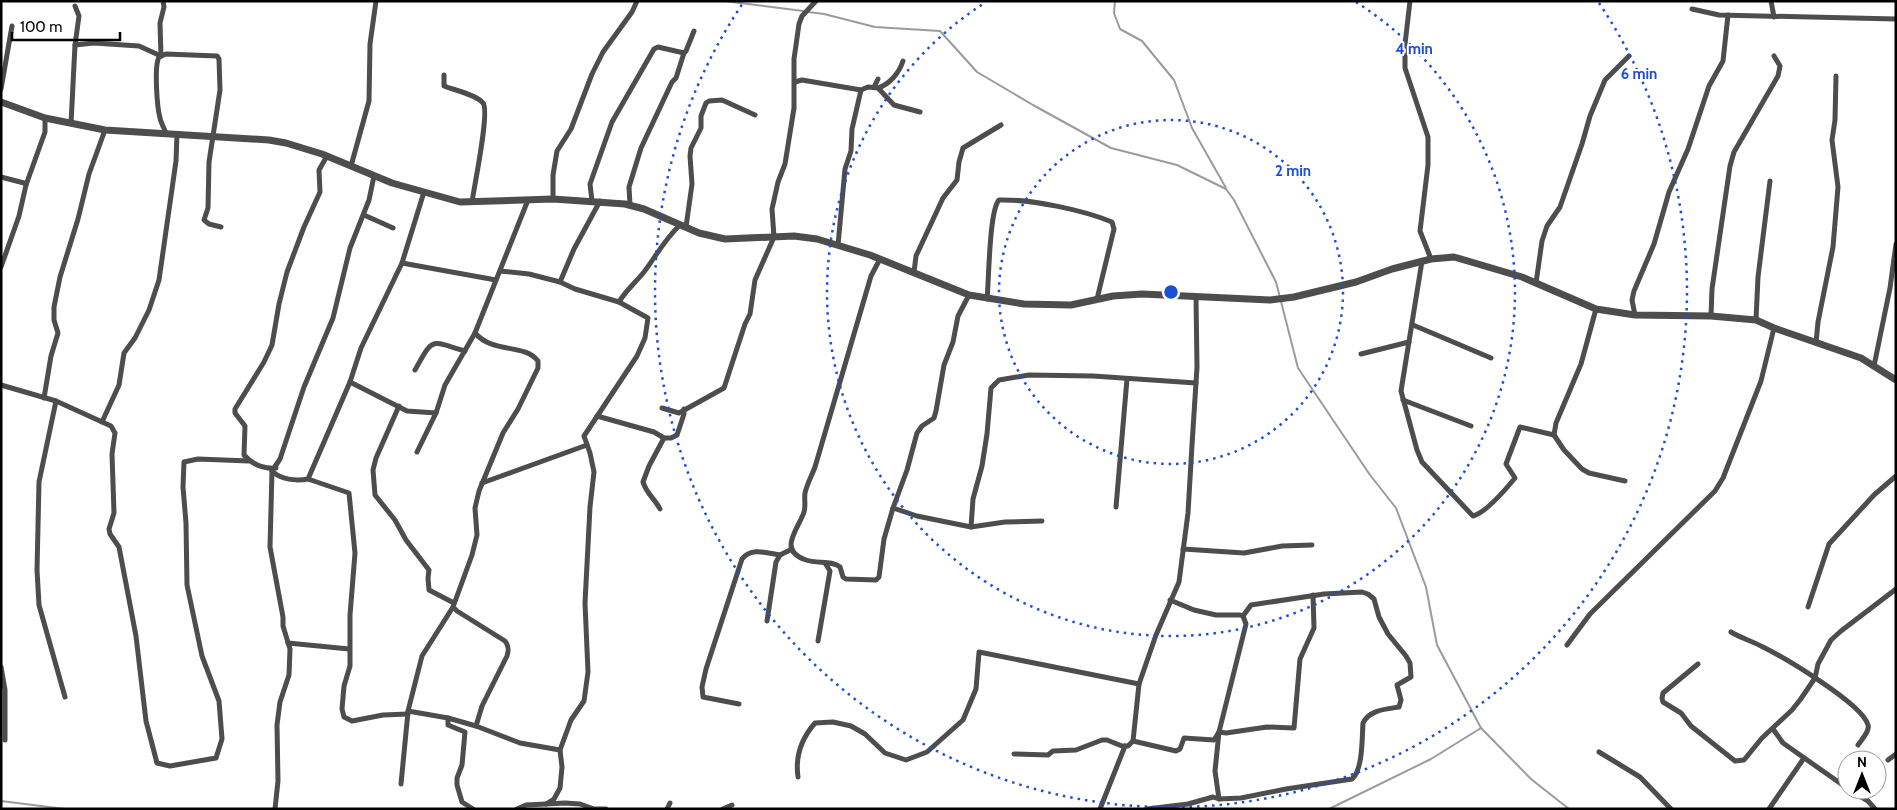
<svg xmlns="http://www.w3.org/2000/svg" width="1897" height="810" font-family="Cabin,sans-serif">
<rect width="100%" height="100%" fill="#fff"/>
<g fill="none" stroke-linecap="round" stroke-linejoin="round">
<g stroke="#9b9b9b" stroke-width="2">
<polyline points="724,1 803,11"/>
<polyline points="1115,1 1114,13 1120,29 1142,41 1174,80 1192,128 1226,188"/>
<polyline points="808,12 824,14 875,27 940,31 977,72 1033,105 1111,148 1177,165 1226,189 1234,200 1276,282 1298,368 1370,475 1396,508 1426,587 1437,645 1481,728 1531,779 1569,809"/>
<polyline points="1,801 65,809"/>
<polyline points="1329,809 1431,759 1481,728"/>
</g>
<g stroke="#4d4d4d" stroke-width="5">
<polyline points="1410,1 1405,44 1405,68 1428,137 1428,165 1420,231 1431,259"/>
<polyline points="1771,1 1774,17"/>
<polyline points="1692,9 1719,15 1896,19"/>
<polyline points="75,45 94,43 139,46 161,56"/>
<polyline points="161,56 160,23 164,7 163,1"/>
<path d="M444,75V86C454,90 477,95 483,103C490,111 474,187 472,202"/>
<polyline points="795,82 802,80 861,90 868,87 878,88 894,105 920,112"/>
<polyline points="874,87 878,79"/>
<path d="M878,88C890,84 899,73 903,61"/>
<polyline points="1,89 12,26"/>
<polyline points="71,124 75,45 79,16 75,6"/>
<path d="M166,133C164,128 161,123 160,118C157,107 154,66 159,57L166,54L217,56L219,59L220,90L209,162L208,208L204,220L209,224L221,227"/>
<polyline points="351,166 369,101 370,44 376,1"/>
<polyline points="1,177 24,183 26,185"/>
<polyline points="553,199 553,175 557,151 571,129 592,74 603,52 632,12 637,1"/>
<polyline points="592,201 590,184 612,122 654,49 658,47 684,53 686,51 694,31"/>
<polyline points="630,205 629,187 641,148 672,82 676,78 684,53"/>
<polyline points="364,215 393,228"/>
<polyline points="686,227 692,184 690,156 691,148 701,128 701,116 706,103 709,101 722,100 755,115"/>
<polyline points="838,245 845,169 851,151 852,129 861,90"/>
<path d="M880,259L871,276L815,467C812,475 807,484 805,493C804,499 806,506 804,512C798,530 777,550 806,560C817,564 832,560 840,567L843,577L846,579L876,580L879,577L884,539L893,508L907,470L917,433L922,426L934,418L936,411L944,365L953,342L958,316L969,295"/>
<path d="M1422,261L1401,391L1417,450L1422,462L1473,516C1487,512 1506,489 1515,478L1506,464L1520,427L1554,435"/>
<polyline points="402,263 496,280"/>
<polyline points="1,267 19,216 26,185 45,132 45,118"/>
<polyline points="500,271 529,274 560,282 575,289 619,302 648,318 645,338 637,356 584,436 590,453 594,472 590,507 585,603 588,672 584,701 571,720 560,750 562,767 560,788 554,799 546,804"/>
<polyline points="914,272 916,256 943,198 957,180 959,162 963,148 1001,125"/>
<polyline points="560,282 574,249 600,201"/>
<polyline points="1536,283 1542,241 1547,226 1560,207 1582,144 1590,116 1605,80 1629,56"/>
<path d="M987,299C989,281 989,211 999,200C1031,199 1083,210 1112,222L1114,229L1097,299"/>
<path d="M619,302C626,290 636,282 644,272C657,255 664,240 680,225"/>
<polyline points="1596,309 1581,364 1556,423 1554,435 1564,450 1582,469 1589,473 1625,481"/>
<polyline points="1635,315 1632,300 1634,291 1654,244 1669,192 1688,149 1709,86 1723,61 1728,15"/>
<polyline points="1711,316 1712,289 1730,166 1734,152 1778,76 1780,66 1774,56"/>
<polyline points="1756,320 1758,277 1770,181"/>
<polyline points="1413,325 1491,358"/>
<path d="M475,333C493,354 524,343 538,361V368L518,409L503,433L479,491L475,508L477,535L472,555L453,607L457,611L505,641C509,646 509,650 507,656L482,706L476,726"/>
<polyline points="1816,343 1818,322 1833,247 1838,187 1832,140 1835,120 1836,76"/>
<polyline points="1361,354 1409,342"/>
<polyline points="1874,366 1890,288 1896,244"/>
<path d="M415,370C434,336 430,341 465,351"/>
<polyline points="350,382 407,411 436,413"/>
<polyline points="1,385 56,401 111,426 115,433 112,454 114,513 109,529 110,534 119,547 136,636 146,721 157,763 170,766 216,758 222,739 219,701 202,656 187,585 186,523 183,487 184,462 198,459 249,461"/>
<polyline points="44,398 51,356 58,333 54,320 54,307 60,277 78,219 89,174 105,130"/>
<polyline points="1403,400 1471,426"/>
<polyline points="56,401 39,482 37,570 39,605 65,697"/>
<polyline points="399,406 376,458 373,470 375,495 395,520 406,540 429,570 428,578 429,590 454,603"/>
<polyline points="662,408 679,413 724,388 745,324 750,314 755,280 774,237 772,209 778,182 785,164 794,108 794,59 799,24 802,16 816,1"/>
<polyline points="597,416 654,432 664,438 671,438 677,435 684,414 684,409"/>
<polyline points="102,422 119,385 124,353 135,338 149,310 159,280 176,161 177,134"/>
<polyline points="417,452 436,413 445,385 475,333 528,200"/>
<path d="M276,468C263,469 253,465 244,455L245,426L235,413V409L264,362L272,345L279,304L287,272L304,227L320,192L319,170L327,156"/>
<path d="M272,471C281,480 296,481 308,479L350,382L361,348L402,263L424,192"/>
<polyline points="308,479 349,493 355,553 350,615 350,666 344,686 342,709 344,717 352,721 383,715 408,714"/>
<polyline points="482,483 587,445"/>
<polyline points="1116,507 1127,379"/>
<polyline points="893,508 917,516 971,527 1005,522 1042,521"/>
<path d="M660,509C655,499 646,493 643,482L649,466L664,438"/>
<polyline points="971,527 973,499 982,466 987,434 991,388 999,380 1029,375 1093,376 1196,383"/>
<polyline points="1183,549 1244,553 1282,546 1312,545"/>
<polyline points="453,607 422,656 408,711 448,718 476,726 520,743 560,750"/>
<polyline points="1808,607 1829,544 1874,495 1896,476"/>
<polyline points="767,621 776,562 780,555 792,549"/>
<path d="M1731,632C1741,638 1752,641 1763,647C1783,657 1863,704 1868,725C1870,731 1862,739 1858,745"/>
<polyline points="818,641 830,571 825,563"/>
<polyline points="288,643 349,649"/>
<polyline points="1567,645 1590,614 1715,491 1723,478 1761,381 1774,328"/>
<polyline points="1698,664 1663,693 1662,698 1663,702 1681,713 1691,726 1735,761 1744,760 1762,738 1792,710 1800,700 1815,678 1818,664 1831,640 1841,631 1896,589"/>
<polyline points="1,667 5,690 5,740"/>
<path d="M739,704L703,697L702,687L706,669L742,559C751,547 767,553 780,555"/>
<polyline points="448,718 448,725 465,732 462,765 457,778 457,785 462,802 473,809"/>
<polyline points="1773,729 1783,743 1847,788"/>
<polyline points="1219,732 1226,733 1267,727 1294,728 1300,659 1314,628 1313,595"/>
<polyline points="1133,741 1176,751 1180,749 1184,738 1214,740 1219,732"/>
<polyline points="1599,752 1640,777 1671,809"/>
<polyline points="1014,754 1048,755 1053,751 1076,750 1102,740 1107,740 1122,746 1128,746 1133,741 1139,684 1156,635 1179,582 1188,513 1192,445 1197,367 1196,297"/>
<polyline points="1888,760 1896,754"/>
<path d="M798,777C795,756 801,739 815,723L833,722L851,726L865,734L885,753L906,760L927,752L963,720L976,689L979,652L1139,684"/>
<polyline points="401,784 408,712"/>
<polyline points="1850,790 1868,801 1875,809"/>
<path d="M1219,799L1241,798L1286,789L1352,779C1363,770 1362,737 1363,723C1369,710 1386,709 1399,707L1401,700L1397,685L1411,677L1410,663L1406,656L1388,634L1379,617L1374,599L1368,594L1362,592L1324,594L1251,605L1243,616"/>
<polyline points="275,809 278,781 277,725 280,702 289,675 290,649 283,626 283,617 270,547 272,471 280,459 304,387 333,318 350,248 369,200 374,176"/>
<polyline points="517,809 526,805 565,803 580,804 594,809 606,809"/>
<polyline points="667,809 670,803"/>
<polyline points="723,809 732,805"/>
<polyline points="1100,809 1125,746"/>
<polyline points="1147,809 1188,804 1213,797 1219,799 1215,771 1219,732 1246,624 1243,616 1240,615 1216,615 1194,610 1170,600"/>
<polyline points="1769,809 1804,758"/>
</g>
<polyline stroke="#4d4d4d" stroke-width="7" points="1,102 45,118 105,130 269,140 286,143 322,154 392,183 460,202 553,199 625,204 644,209 699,233 725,239 794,236 817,239 870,255 969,295 1024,304 1071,305 1113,296 1142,294 1270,300 1294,297 1356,282 1392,269 1431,259 1454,257 1522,277 1596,309 1635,315 1711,316 1756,320 1774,328 1861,358 1896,380"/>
</g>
<g fill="none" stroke="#1d4ed8" stroke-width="2.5" stroke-dasharray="2.5 5">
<circle cx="1171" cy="292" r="172"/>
<path d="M1356 2A344 344 0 1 1 986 2"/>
<path d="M1599 3A516 516 0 1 1 743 3"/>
</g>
<circle cx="1171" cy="292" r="8" fill="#1d4ed8" stroke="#fff" stroke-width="2.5"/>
<g font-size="15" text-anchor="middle" font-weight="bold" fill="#1d4ed8" stroke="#fff" stroke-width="4" stroke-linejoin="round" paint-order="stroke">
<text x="1414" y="54">4 min</text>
<text x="1639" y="79">6 min</text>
<text x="1293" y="176">2 min</text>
</g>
<rect width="1897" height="810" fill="none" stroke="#000000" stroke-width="5"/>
<g transform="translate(1862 775)"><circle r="24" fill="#ffffff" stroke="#999999"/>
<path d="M0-4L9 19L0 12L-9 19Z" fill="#000000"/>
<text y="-8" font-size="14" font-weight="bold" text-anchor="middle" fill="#000000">N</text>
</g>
<path d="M12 32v8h108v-8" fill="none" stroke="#000000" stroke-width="2.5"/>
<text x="20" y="32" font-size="15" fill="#000000" stroke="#ffffff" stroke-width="4" paint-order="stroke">100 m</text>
</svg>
